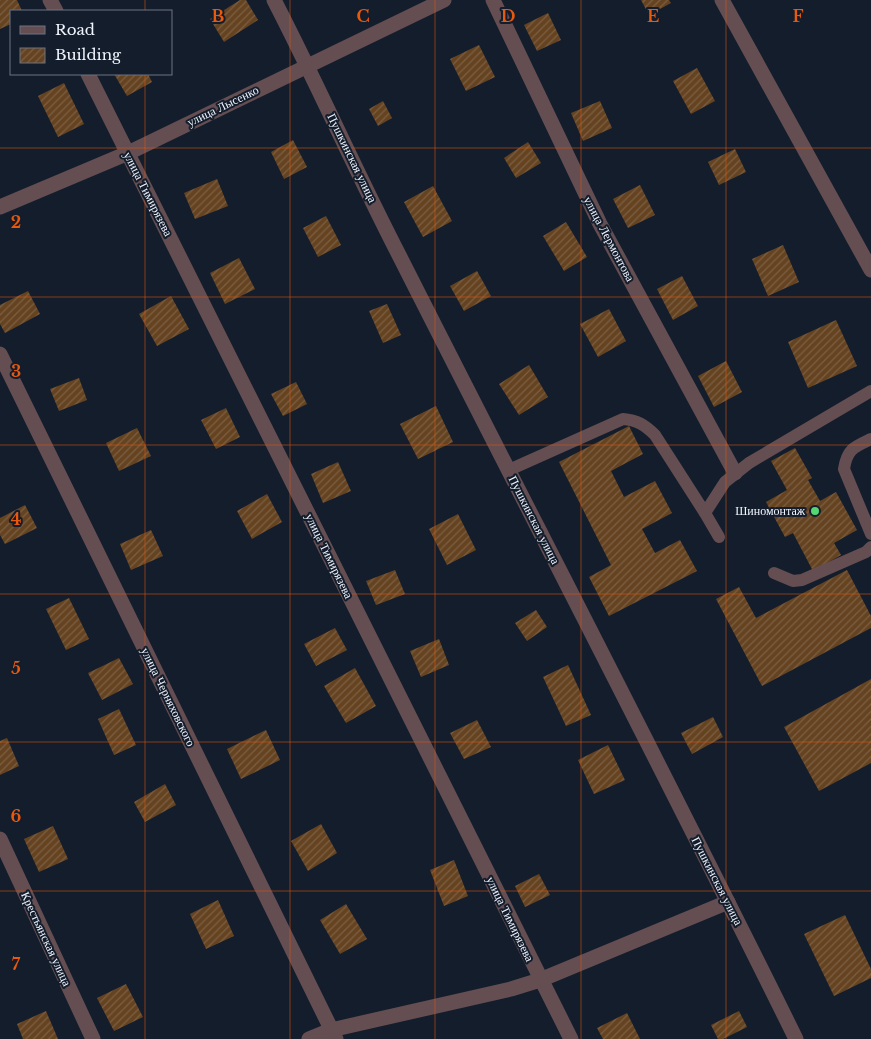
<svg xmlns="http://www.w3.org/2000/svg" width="871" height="1039" font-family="'Libre Baskerville',serif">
<defs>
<pattern id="building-hatch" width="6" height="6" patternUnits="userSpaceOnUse" patternTransform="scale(1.25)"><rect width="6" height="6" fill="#654321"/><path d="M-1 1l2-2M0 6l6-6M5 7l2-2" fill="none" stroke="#7b5f42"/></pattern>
</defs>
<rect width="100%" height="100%" fill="#141d2c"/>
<g fill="url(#building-hatch)">
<polygon points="0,0 17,0 22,11 11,11 11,24 0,29"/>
<polygon points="240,0 246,0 258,20 224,42 210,19"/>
<polygon points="641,0 669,0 671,3 649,15"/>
<polygon points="548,13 561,40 537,51 524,25"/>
<polygon points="479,45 495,77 466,91 450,59"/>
<polygon points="697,68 715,101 691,114 673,81"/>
<polygon points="114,74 148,74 152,82 127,96"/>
<polygon points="64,83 84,124 58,137 38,96"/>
<polygon points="383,101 392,118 378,126 369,109"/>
<polygon points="600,101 612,128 583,141 571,113"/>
<polygon points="293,140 307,167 284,179 271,152"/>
<polygon points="528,142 541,163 516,178 504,158"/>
<polygon points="735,149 746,172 719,185 708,162"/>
<polygon points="217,179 228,206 195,219 184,193"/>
<polygon points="640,185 655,215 628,228 613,199"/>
<polygon points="433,186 452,221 423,237 404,202"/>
<polygon points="326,216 341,245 318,257 303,228"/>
<polygon points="566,222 587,257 564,271 543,236"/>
<polygon points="783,245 799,282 768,296 752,259"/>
<polygon points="239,258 255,289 225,304 210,273"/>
<polygon points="477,271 491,296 464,311 450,286"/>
<polygon points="682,276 698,306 673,320 657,289"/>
<polygon points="28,291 40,314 5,333 0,324 0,305"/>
<polygon points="171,296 189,329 157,346 139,314"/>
<polygon points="387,304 401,335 383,343 369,311"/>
<polygon points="609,309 626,341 598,357 580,324"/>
<polygon points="836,320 857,366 808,388 788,342"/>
<polygon points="726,361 742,392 714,407 698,376"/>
<polygon points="529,365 548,397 519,415 499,384"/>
<polygon points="79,378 87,400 59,411 50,389"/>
<polygon points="296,382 307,404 283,416 271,394"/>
<polygon points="436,406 453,442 418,459 400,424"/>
<polygon points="226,408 240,437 216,449 201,420"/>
<polygon points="629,426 643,454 611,471 624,497 655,481 672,513 642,529 655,553 680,540 697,571 609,616 589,577 611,565 559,462"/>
<polygon points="137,428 151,456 119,471 106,443"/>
<polygon points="795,448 812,478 808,480 820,501 836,492 857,530 834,543 841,555 813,571 793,533 785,537 766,502 787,490 771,461"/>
<polygon points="338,462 351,491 323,503 311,474"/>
<polygon points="267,494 282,522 252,539 237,511"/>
<polygon points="25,505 37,528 5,544 0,535 0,518"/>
<polygon points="458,514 476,550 447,565 429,529"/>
<polygon points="151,530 163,556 131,570 120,544"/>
<polygon points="395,570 405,594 376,605 366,581"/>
<polygon points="847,570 871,616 871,628 762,686 716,599 739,587 756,618"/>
<polygon points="69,598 89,639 66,650 46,609"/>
<polygon points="536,610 547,627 527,641 515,623"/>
<polygon points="335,628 347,650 316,666 304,644"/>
<polygon points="439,639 449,665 421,677 410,651"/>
<polygon points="119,658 133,684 102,700 88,673"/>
<polygon points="568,665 591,715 566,726 543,677"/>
<polygon points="355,668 376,706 346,723 324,686"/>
<polygon points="871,679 871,763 819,791 784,727"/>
<polygon points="119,709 136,745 114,755 98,719"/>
<polygon points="713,717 723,737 692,754 681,733"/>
<polygon points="477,720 491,747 464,759 450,733"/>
<polygon points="266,730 280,760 241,779 227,749"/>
<polygon points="7,738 19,766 0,775 0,741"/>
<polygon points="608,745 625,780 594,794 578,760"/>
<polygon points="165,784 176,805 145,822 134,802"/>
<polygon points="321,824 337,853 308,871 291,841"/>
<polygon points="53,826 68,859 39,872 24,839"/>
<polygon points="454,860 468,896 444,906 430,870"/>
<polygon points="539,874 550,895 525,907 515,886"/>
<polygon points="218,900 234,936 206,949 190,914"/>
<polygon points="346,904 367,939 340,954 320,920"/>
<polygon points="845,915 871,969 871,978 834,996 804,934"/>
<polygon points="126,984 143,1017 114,1031 97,998"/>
<polygon points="46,1011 58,1039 23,1039 17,1024"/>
<polygon points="739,1011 747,1027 723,1039 718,1039 711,1025"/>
<polygon points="627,1013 640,1039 603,1039 597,1028"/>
</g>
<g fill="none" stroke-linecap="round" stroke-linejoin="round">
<g stroke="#644e52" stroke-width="12">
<path d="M871,439C854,447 847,449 844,469L871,534"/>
<path d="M509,470L623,419C637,420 645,425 655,435L705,513L719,537"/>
<polyline points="705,513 725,482 749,463 871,391"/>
<polyline points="774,573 793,581 802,580 866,552 871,547"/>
</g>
<g stroke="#644e52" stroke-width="15">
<polyline points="50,0 56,11"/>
<path d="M274,0C318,85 356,172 400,257C532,518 667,777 796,1039"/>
<polyline points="493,0 600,224 735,473"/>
<polyline points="722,0 871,270"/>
<polyline points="88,74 571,1039"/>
<polyline points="0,207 128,153 444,0"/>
<polyline points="0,354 336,1039"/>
<polyline points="0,839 93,1039"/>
<polyline points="309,1039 331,1030 511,989 540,980 728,902"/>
</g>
</g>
<path fill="none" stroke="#e8590c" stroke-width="1" stroke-opacity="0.55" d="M145,0V11M290,0V1039M435,0V1039M581,0V1039M726,0V1039M145,74V1039M0,148H871M0,297H871M0,445H871M0,594H871M0,742H871M0,891H871"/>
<circle fill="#54d672" stroke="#141d2c" stroke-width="2" cx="815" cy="511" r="5"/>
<g text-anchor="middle" stroke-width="4" stroke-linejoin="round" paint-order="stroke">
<g font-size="12" fill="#f0f5fe" stroke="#141d2c">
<text transform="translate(223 106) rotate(-26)" y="4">улица Лысенко</text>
<text transform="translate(352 158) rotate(64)" y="4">Пушкинская улица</text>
<text transform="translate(148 194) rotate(63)" y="4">улица Тимирязева</text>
<text transform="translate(609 239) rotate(62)" y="4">улица Лермонтова</text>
<text transform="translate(534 520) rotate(63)" y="4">Пушкинская улица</text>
<text transform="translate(329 556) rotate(64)" y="4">улица Тимирязева</text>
<text transform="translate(168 697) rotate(64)" y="4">улица Черняховского</text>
<text transform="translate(717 881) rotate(63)" y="4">Пушкинская улица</text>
<text transform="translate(510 919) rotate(64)" y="4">улица Тимирязева</text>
<text transform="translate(46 939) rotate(65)" y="4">Крестьянская улица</text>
</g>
<g font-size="12" fill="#f0f5fe" stroke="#141d2c" text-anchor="end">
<text x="805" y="515">Шиномонтаж</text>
</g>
</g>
<g font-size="16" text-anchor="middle" font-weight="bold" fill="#e8590c" stroke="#141d2c" stroke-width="4" stroke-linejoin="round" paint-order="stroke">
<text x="218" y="22">B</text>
<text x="363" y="22">C</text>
<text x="508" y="22">D</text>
<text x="653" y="22">E</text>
<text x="798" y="22">F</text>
<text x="16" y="228">2</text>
<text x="16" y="377">3</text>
<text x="16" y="525">4</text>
<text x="16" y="674">5</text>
<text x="16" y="822">6</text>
<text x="16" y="970">7</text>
</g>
<rect x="10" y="10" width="162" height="65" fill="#141d2c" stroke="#6c7380"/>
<rect x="20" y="26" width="25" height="8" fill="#644e52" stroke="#6c7380"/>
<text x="55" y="35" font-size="15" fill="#f0f5fe">Road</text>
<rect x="20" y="48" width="25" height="15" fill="url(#building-hatch)" stroke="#6c7380"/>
<text x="55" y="60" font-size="15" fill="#f0f5fe">Building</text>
</svg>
